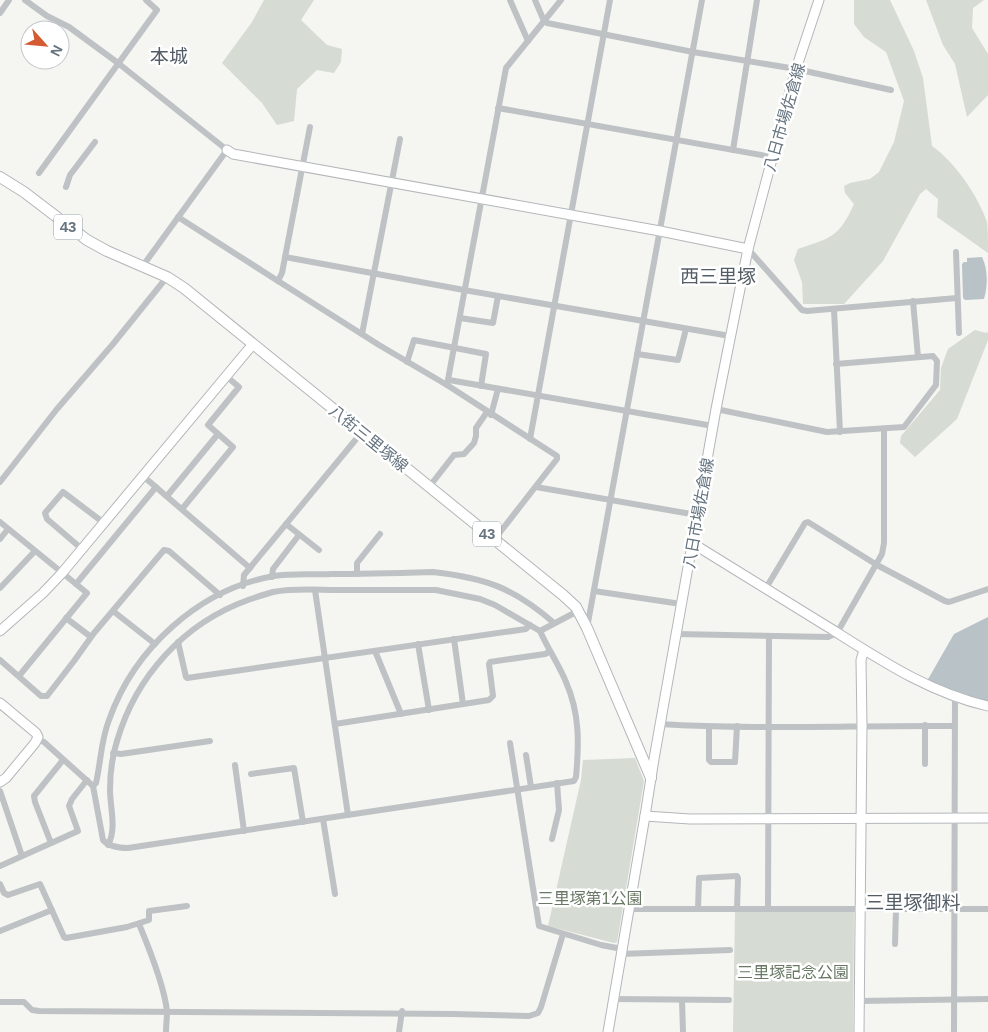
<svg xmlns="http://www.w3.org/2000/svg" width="988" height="1032" font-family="Helvetica,'Noto Sans JP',sans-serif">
<rect width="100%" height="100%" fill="#f5f5f1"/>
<g fill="#d6dbd3">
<polygon points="264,0 314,0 301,20 327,45 342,49 341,62 334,73 317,70 297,89 294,121 277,125 262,103 222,63 252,22"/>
<path d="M854,0H890L914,51L923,78L932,146C955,162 978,196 987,222C988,231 988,244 988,253L937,217L938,199L926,189L920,194L883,261L844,304H803L802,282L794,260L798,249C830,238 839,238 854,204L845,193L844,186L850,183L870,179L879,172L894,142L904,101L886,52L864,37L854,24Z"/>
<polygon points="926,0 984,0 973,8 972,28 988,54 988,95 967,117 955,64 943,45"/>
<polygon points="975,330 986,333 988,332 988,340 957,419 915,457 900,443 901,436 940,390 941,368 948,349"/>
<polygon points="635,758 644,781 617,942 614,943 548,926 581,780 583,760"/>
<polygon points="735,912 854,912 853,1032 733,1032"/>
</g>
<g fill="#b8c2c7">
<path d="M982,257C988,269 988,286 984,299L965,300L963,298L962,264L964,262H967V258Z"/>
<polygon points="988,617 988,701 968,697 927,681 954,634"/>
</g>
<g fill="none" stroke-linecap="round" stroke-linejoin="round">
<g stroke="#b3b7bb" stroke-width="11">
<g id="secondary">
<polyline points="227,150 233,154 660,231 748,249"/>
<path d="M692,543C738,571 783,599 828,627C879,659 929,693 988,706"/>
<polyline points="0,631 43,593 62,573 253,344"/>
<polyline points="0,703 36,733 38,737 35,743 6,778 0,782"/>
<polyline points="645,816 690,819 988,818"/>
<polyline points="608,1032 645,816 654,759 716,409 748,249 796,69 819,0"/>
<polyline points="859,1032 862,726 861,660 864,650"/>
</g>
</g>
<g stroke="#b2b6b9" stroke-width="12">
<polyline id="primary" points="0,177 24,192 87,240 107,251 167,277 184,288 563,595 576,607 587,628 651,778"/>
</g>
<g stroke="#bec2c5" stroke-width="6">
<polyline points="25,0 47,16 69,27 118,63 227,150 142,267"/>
<polyline points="510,0 528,41"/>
<polyline points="535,0 544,21 547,23 693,52 796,69 891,90"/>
<polyline points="0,13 9,0"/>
<polyline points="498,108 772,157"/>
<polyline points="733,150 757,0"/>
<polyline points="39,173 157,10 146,0"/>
<polyline points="66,187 70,175 95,142"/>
<polyline points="178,217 278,281 379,345 447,385 557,456 557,459 494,540"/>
<polyline points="748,249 802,310 807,311 957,298"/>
<polyline points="956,252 959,333"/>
<polyline points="285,257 464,290 730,336"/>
<polyline points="278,281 282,273 310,127"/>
<polyline points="913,301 918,357"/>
<polyline points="834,309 840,432"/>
<polyline points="460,318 493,323 498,296"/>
<polyline points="362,334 400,139"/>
<polyline points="637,354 678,360 686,329"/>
<polyline points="407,362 414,340 486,354 481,386"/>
<polyline points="449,380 713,426"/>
<polyline points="447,385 506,68 561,0"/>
<polyline points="716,409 827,432 904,427 936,385 937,361 933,356 836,364"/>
<polyline points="491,415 498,389"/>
<polyline points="530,439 610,0"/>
<polyline points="143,476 250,568"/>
<polyline points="0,482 57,409 113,344 167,277"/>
<polyline points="429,487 454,455 464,454 474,443 476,436 476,428 487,412"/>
<polyline points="536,487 697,515"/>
<polyline points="167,496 218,434"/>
<polyline points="182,509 233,447 208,425 239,387 226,376"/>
<polyline points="0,522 87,593 19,676"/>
<polyline points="286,524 319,550"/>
<polyline points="0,539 8,529"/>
<polyline points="82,549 47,519 45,513 63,492 104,523"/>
<polyline points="357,574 357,563 380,534"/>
<polyline points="272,577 273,569 299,535"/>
<polyline points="76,584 156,487"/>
<polyline points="243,586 244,575 362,432"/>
<polyline points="0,588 35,551"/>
<polyline points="766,588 805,523 808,522 877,565 945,601 949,602 988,589"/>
<polyline points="315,590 348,815"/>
<polyline points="594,591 681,604"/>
<polyline points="113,611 155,644"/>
<polyline points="66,618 91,637"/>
<polyline points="587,628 702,0"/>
<polyline points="676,634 828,637 837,633 882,554 884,543 884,429"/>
<polyline points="454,639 463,704"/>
<polyline points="178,642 186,677 187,678 526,629 530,625"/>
<polyline points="418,644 429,710"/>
<polyline points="375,651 401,714"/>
<polyline points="0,660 41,696 47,696 74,661 94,633 164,550 169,551 220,595"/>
<polyline points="335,724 489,700 493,696 489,664 490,662 545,654 549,652"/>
<path d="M660,724C758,730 856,725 954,726"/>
<polyline points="925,725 925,764"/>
<polyline points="709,727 709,760 711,762 735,762 737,726"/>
<path d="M37,739L44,742L93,786L103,840C109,847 119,848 128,848L574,781L576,777C579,744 580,714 566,682C559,665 548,649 540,631"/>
<polyline points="510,743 539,926 601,945 622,949"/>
<polyline points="113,753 121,754 210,741"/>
<polyline points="526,755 531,787"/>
<polyline points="235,765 244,831"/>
<polyline points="251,774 294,768 303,822"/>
<path d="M93,786L96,783C101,761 101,740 109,720C134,649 199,589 274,576C292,573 312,575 331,574C365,574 399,573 433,572C486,578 514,588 554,623"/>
<polyline points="0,791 22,856"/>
<polyline points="323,819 335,894"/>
<polyline points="552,839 559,810 557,783"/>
<polyline points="51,843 35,802 34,796 63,760"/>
<path d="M108,845C117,829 110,807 110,790C110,773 112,757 117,741C136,676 184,623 248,600C257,597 265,594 273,592C294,588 317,590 338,590C370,590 403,590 436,590L480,599L495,605L540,631L578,611"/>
<polyline points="0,866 78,831 69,806 72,799 87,780"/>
<polyline points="0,884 4,893 8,895 40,884 64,937 66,938 127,927 149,920 149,911 187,906"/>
<polyline points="629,909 988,909"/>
<polyline points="698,909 699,878 737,876 738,878 737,909"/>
<polyline points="768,909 769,636"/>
<path d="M139,924C149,948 165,987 167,1012C167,1019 166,1025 166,1032"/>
<polyline points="0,931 52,910"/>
<polyline points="895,944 896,910"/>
<polyline points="621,954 730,950"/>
<polyline points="613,999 729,1000"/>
<polyline points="682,1000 683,1032"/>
<polyline points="859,1001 988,999"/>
<polyline points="0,1002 24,1002 32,1010 39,1011 454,1014 529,1016 538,1013 541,1007 563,934"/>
<polyline points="399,1032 402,1011"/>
<polyline points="954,1032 955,697"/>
</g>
<use href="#secondary" stroke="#fff" stroke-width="9"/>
<use href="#primary" stroke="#fff" stroke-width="10"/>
</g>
<g text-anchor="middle" stroke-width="5" stroke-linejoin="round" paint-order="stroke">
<g fill="#fff" stroke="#949ea6" stroke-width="1">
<rect x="54" y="214.5" width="28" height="25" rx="4"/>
<rect x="473" y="521.5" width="28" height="25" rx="4"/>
</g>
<g font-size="15" font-weight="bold" fill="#667480">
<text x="68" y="232">43</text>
<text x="487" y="539">43</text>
</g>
<g font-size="16" fill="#667480" stroke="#fff">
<text transform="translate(784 117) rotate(-74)" y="6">八日市場佐倉線</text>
<text transform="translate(369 438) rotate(39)" y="6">八街三里塚線</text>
<text transform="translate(698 513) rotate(-80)" y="6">八日市場佐倉線</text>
</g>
<g font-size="16" fill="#687864" stroke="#fff">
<text x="590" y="904">三里塚第1公園</text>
<text x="793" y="978">三里塚記念公園</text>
</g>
<g font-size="19" fill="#535d66" stroke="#fff">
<text x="169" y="63">本城</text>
<text x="718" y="283">西三里塚</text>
<text x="913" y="909">三里塚御料</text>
</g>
</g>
<g transform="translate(45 45) rotate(117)"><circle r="24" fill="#ffffff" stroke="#c2c7cc"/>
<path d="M0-4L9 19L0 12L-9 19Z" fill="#d45a32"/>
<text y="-8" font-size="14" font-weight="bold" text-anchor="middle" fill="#667480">N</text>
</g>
</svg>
